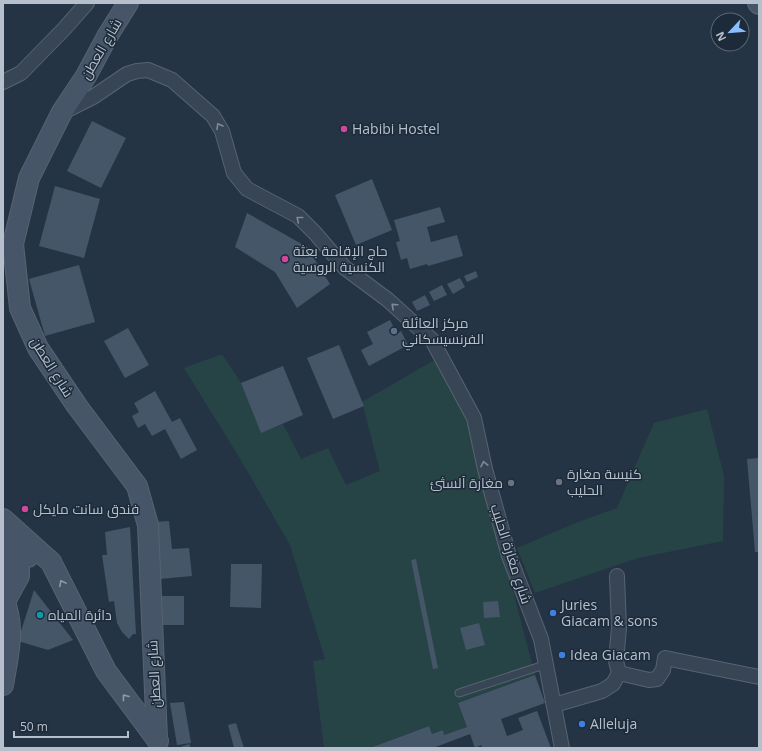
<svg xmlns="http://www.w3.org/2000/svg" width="762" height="751" font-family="'Open Sans',Cairo,sans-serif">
<rect width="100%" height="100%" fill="#243444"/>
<g fill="#264445">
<polygon points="222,354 241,383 261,432 283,424 301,459 328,448 346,485 380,471 362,402 438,358 467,416 535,675 458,703 467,727 444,735 443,730 432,734 428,726 370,748 324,748 313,661 325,659 290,545 242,462 184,368"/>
<polygon points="707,409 724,476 723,541 638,558 535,593 517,548 578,522 617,508 654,423"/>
</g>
<g fill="#455669">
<polygon points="92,121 126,138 101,188 67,171"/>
<polygon points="372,179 392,230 356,245 335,195"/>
<polygon points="55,186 100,199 84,258 39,246"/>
<polygon points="440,207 445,222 427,227 431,242 457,235 463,256 428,266 427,264 410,269 407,258 401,260 396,242 400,241 394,220"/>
<polygon points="247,213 307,247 330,284 297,308 275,272 235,247"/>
<polygon points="79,265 95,322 45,336 29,279"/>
<polygon points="476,271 478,277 467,282 464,276"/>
<polygon points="460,278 465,287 453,294 447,284"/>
<polygon points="442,285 447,295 434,301 429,292"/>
<polygon points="425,295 430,305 417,311 412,302"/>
<polygon points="390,320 397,334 401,331 408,345 369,366 361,350 373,344 367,332"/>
<polygon points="128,328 149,365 125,378 104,341"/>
<polygon points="339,345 364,406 333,419 307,358"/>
<polygon points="283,366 303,415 261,433 241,383"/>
<polygon points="155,391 172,422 180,418 197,450 181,459 165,429 152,436 145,424 138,428 132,416 139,412 134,403"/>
<polygon points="759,458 759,552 755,552 747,459"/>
<polygon points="169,521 172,549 189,548 192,576 160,579 154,522"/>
<polygon points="130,527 136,634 133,634 129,639 122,632 117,623 114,601 109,602 102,555 107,555 105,532"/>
<polygon points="416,559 438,668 433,669 411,560"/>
<polygon points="231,564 262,564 261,608 230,607"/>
<polygon points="34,590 73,640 48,650 18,641"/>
<rect x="161" y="596" width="23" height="29"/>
<polygon points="498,601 500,617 484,618 483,602"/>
<polygon points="479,623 485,645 466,650 460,628"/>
<polygon points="535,675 545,703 501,719 507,736 523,730 518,718 537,711 551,748 482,748 481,745 475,748 470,734 433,748 370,748 429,726 432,734 443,730 444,735 467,727 458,703"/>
<polygon points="184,702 191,743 177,745 170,703"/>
<polygon points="236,723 244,748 234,748 228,725"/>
<polygon points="189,744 191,748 178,748"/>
</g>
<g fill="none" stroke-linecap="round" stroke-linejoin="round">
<g stroke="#576371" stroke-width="9">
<polyline id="lane" points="459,693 547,664"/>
</g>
<g stroke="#576371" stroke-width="16">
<g id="street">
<polyline points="3,82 21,73 64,29 87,3"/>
<polyline points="63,112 93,97 127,74 137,71 148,70 172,80 213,116 222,131 234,173 247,189 298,216 315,233 345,268 388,300 432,340 474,418 485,469 509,556 541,639 562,748"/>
<polyline points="619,673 649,680 657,679 663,670 665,658 759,677"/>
<polyline points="554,705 602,691 613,684 619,673 616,661 619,628 617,576"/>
</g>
</g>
<g stroke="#576371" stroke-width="22">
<g id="secondary">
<polyline points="128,3 108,35 86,76 62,112 29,178 13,244 20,308 38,348 77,406 137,486 148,525 157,739"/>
<polyline points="758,3 759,4"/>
<polyline points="3,519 51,562 106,671 158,741"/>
<polyline points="3,521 19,565 19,576 3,605"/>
<polyline points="3,571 6,565 12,558 28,557"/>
<path d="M3,598C16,627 8,655 3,685"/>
</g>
</g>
<use href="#lane" stroke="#384554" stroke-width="7"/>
<use href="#street" stroke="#384554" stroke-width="14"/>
<use href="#secondary" stroke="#465567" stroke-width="20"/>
</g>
<defs><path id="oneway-chevron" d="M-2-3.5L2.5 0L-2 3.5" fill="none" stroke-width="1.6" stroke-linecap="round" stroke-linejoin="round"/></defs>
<g stroke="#7d8997">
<use href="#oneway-chevron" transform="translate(219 126) rotate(-120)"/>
<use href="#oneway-chevron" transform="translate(299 219) rotate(-141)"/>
<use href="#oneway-chevron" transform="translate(394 306) rotate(-138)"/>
<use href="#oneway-chevron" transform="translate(484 464) rotate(-102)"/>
</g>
<g stroke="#8f9ba9">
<use href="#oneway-chevron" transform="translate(62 583) rotate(-118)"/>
<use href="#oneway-chevron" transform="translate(125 697) rotate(-127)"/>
</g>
<g fill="#d1479c" stroke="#1d2a39" stroke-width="1.5">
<circle cx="344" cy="129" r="4"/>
<circle cx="285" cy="259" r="4"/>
<circle cx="25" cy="509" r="4"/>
</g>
<circle fill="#5c6f8a" stroke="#1d2a39" stroke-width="1.5" cx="394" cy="331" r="4"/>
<g fill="#6b7280" stroke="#1d2a39" stroke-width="1.5">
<circle cx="559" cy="482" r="4"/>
<circle cx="511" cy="483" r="4"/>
</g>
<g fill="#3f7fe0" stroke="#1d2a39" stroke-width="1.5">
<circle cx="553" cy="613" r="4"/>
<circle cx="562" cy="655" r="4"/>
<circle cx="582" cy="724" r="4"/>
</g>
<circle fill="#0f9aa8" stroke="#1d2a39" stroke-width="1.5" cx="40" cy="615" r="4"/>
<g text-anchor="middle" stroke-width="3" stroke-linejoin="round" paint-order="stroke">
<g font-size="14" fill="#b6c0cd" stroke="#1d2a39">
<text transform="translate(101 49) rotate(-60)" y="5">شارع العطن</text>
<text transform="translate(52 367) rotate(58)" y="5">شارع العطن</text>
<text transform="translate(511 554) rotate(72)" y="5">شارع مغارة الحليب</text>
<text transform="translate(154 674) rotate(-93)" y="5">شارع العطن</text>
</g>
<g font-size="14" fill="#b6c0cd" stroke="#1d2a39" text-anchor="start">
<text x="352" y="134">Habibi Hostel</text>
<text x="293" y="256">حاج الإقامة بعثة<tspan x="293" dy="16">الكنسية الروسية</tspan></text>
<text x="402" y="328">مركز العائلة<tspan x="402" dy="16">الفرنسيسكاني</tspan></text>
<text x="567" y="479">كنيسة مغارة<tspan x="567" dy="16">الحليب</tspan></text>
<text x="503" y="488" text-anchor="end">مغارة آلسثئ</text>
<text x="33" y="514">فندق سانت مايكل</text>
<text x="561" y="610">Juries<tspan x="561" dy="16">Giacam &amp; sons</tspan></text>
<text x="48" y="620">دائرة المياه</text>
<text x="570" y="660">Idea Giacam</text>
<text x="590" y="729">Alleluja</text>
</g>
</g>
<rect width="762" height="751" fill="none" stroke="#b6c0cd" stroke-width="8"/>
<g transform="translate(730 32) rotate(244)"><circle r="19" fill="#1d2a39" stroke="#5a6674"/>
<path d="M0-3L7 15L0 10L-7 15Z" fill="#89beff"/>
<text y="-6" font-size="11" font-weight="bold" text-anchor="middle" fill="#b6c0cd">N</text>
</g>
<path d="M14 731v6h114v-6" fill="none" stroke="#b6c0cd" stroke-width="2"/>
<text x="20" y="731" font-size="12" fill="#b6c0cd" stroke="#1d2a39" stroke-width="3" paint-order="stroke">50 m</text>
</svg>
